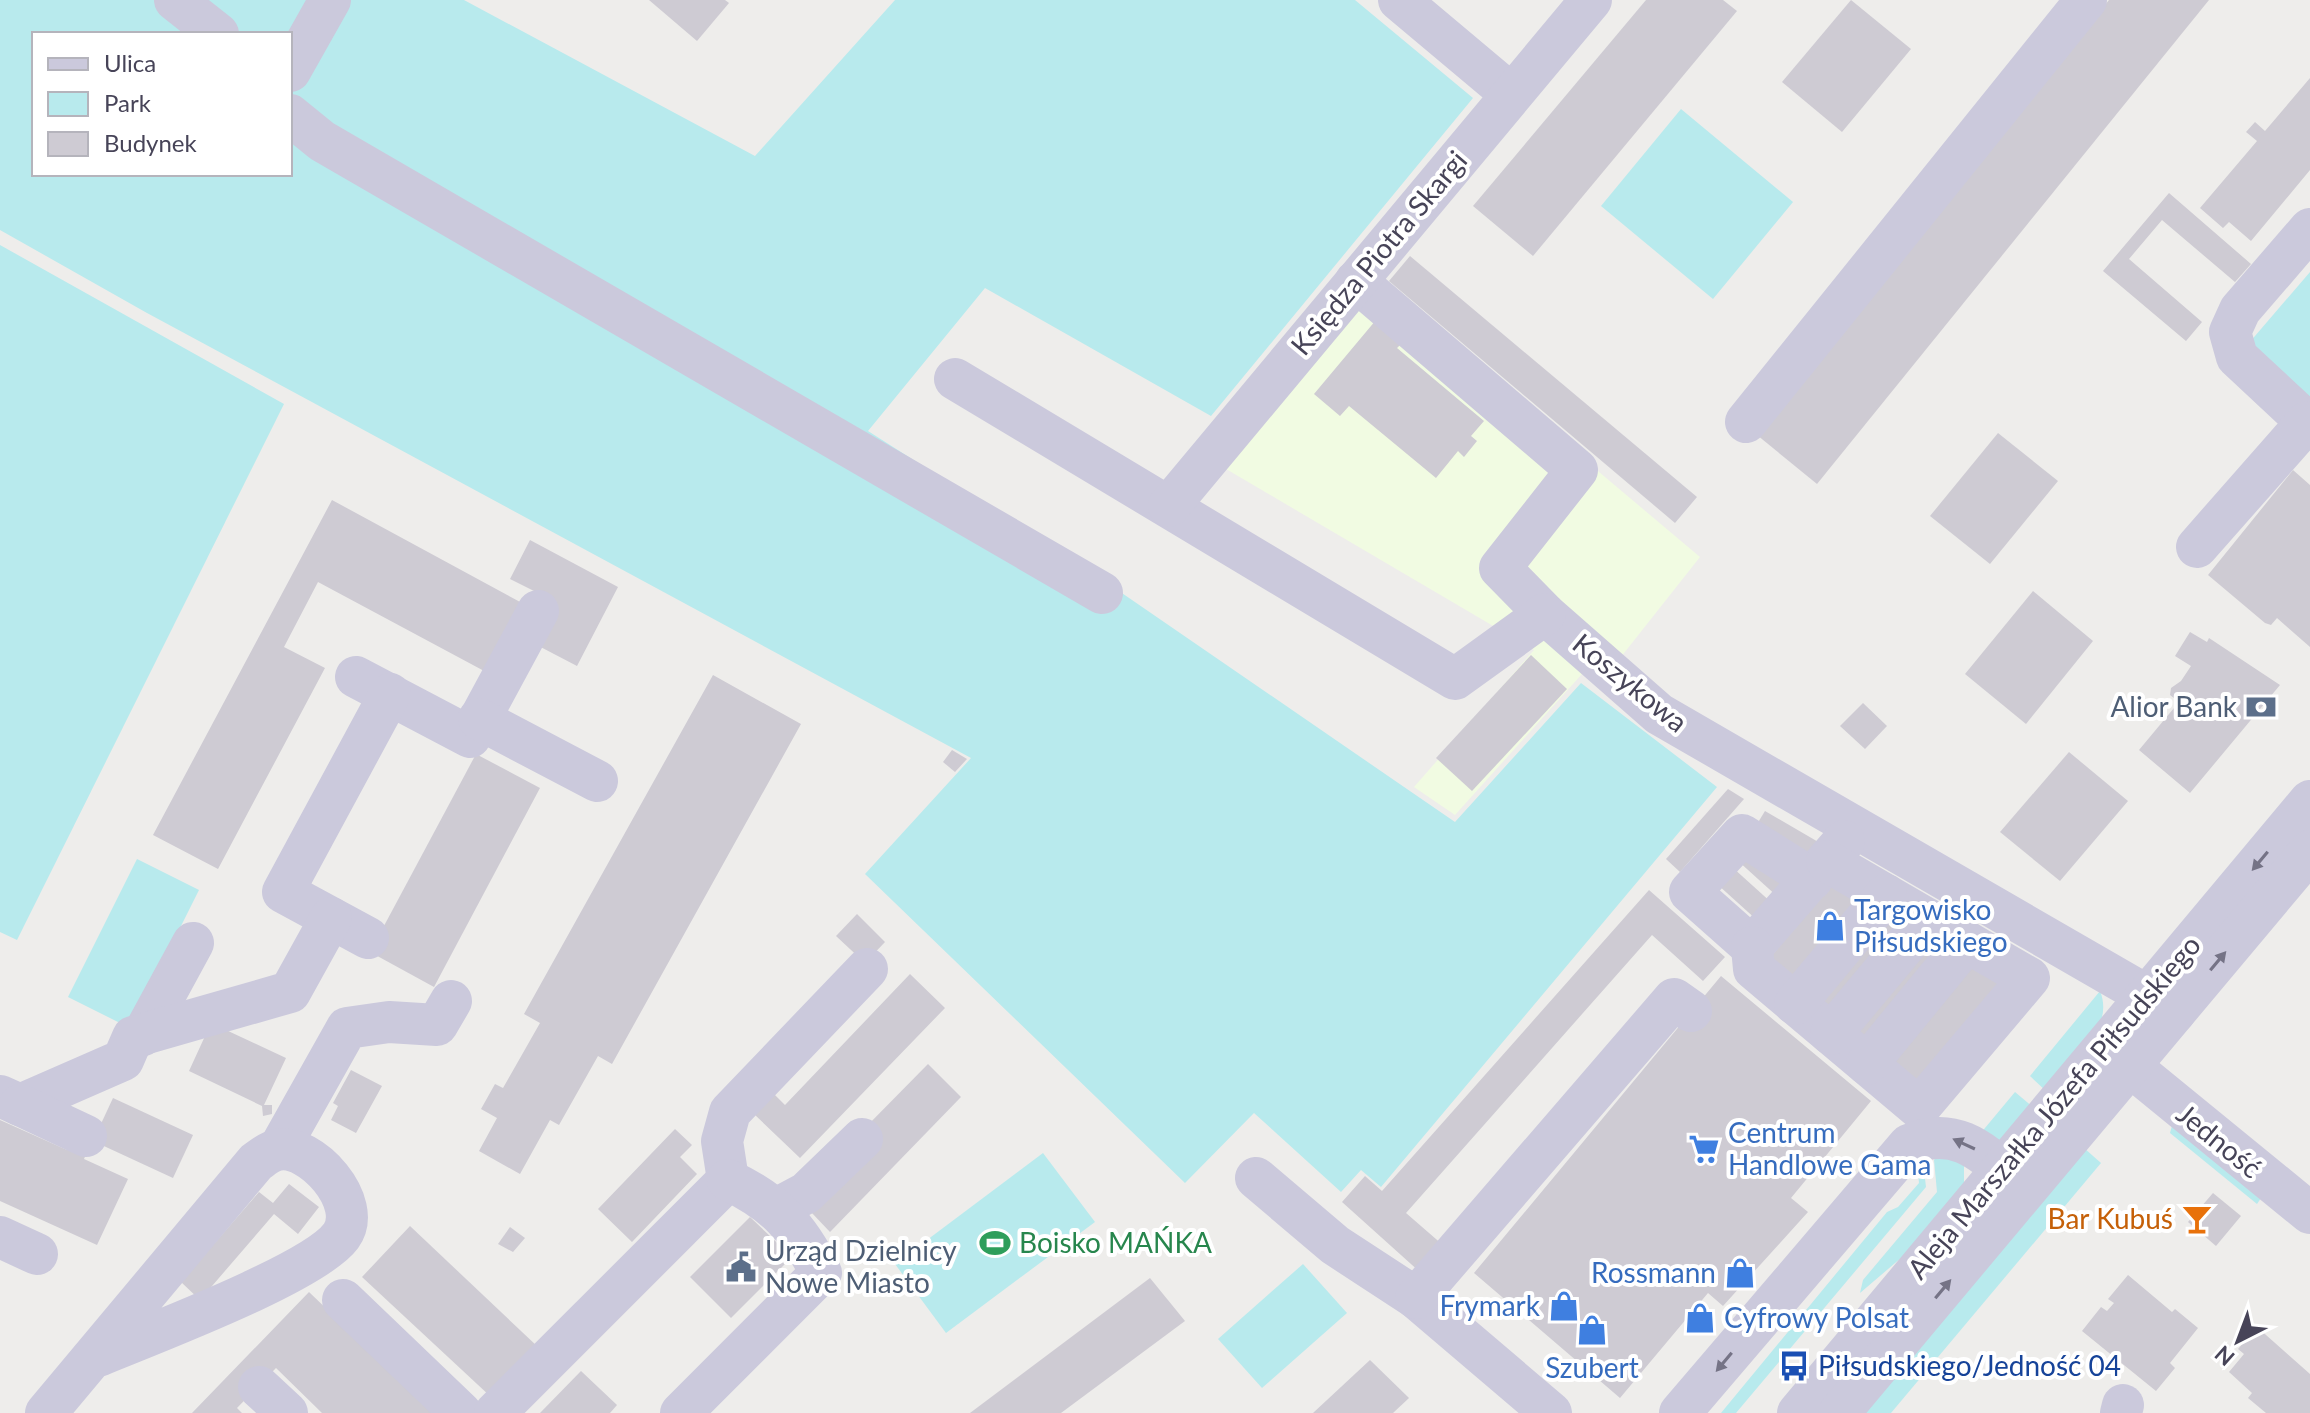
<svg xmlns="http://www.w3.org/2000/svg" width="2310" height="1413" font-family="Lato,sans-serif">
<rect width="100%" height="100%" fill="#eeedeb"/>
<polygon fill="#f1fbe2" points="1371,280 1700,557 1598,686 1582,674 1455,815 1414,787 1534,650 1192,449"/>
<g fill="#b8eaed" fill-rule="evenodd">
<path d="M0,0H464L755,156L895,0H1355L1473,98L1211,416L985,288L868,431L1116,589L1455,822L1581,683L1717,787L1381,1187L1361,1170L1341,1192L1254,1113L1185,1183L865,874L971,758L147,313L0,230ZM34,34H290V174H34Z"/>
<polygon points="1681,109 1793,202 1713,299 1601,206"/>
<polygon points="0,245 284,404 17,940 0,932"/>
<polygon points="2310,272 2310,425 2237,357"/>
<polygon points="137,859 199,890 130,1028 68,997"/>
<path d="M2100,991C2116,1029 2069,1065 2047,1092L2030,1076Z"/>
<polygon points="2015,1092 2034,1108 2000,1142 1980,1134"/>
<polygon points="2173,1122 2261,1198 2257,1204 2170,1133"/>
<polygon points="2084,1148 2101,1163 1891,1413 1861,1413"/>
<polygon points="1942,1150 1964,1166 1964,1191 1929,1234 1860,1293 1863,1280 1937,1192 1934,1160"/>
<polygon points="1043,1153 1095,1222 946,1333 895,1264"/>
<polygon points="1922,1153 1926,1187 1736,1413 1721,1413 1887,1212 1898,1207 1919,1183 1917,1163"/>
<polygon points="1303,1264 1347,1313 1262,1388 1218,1339"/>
</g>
<g fill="#cecbd3">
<polygon points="649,0 725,0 729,3 697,41"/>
<polygon points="1646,0 1723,0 1737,11 1533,256 1473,206"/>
<polygon points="1851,0 1911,49 1842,132 1782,82"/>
<polygon points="2109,0 2209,0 1817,484 1757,435"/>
<polygon points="2310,78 2310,170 2251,241 2229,222 2223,228 2200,208 2257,141 2246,132 2255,122 2265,131"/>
<polygon points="2169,193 2251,264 2235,282 2162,220 2129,259 2202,322 2186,341 2103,271"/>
<polygon points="1410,256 1697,497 1675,523 1389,281"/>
<polygon points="1376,320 1403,342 1397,348 1484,421 1471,436 1477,441 1464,457 1458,451 1436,478 1349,406 1340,416 1314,394"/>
<polygon points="1998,433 2058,481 1990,564 1930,516"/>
<polygon points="2293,470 2310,485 2310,647 2277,618 2271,625 2265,623 2208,575"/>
<polygon points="332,500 522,603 486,672 318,582 284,647 325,668 218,869 153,835"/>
<polygon points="530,540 618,587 577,666 531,642 536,592 510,579"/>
<polygon points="2033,591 2093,641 2026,724 1965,674"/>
<polygon points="2190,632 2207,642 2209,638 2280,685 2190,793 2139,750 2179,702 2170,695 2171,688 2181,681 2191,666 2175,656"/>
<polygon points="1531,655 1567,689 1472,791 1436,758"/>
<polygon points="713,675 801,724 612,1064 598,1056 559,1125 550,1120 520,1174 479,1151 497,1118 481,1109 495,1084 503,1088 540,1023 524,1014"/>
<polygon points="1863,703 1887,726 1865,749 1840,726"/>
<polygon points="952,750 967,759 955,772 943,762"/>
<polygon points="2069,752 2128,801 2060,881 2000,832"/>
<polygon points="476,754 540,788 434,987 370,952"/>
<polygon points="1728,789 1744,799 1680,872 1666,859"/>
<polygon points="1765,811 1820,843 1810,861 1754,829"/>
<polygon points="1751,845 1792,882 1779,898 1737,860"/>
<polygon points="1732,867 1773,904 1758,921 1717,884"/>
<polygon points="1833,881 2019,971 1907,1111 1751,981"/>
<polygon points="1649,890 1725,957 1703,981 1652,935 1406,1213 1444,1246 1421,1273 1342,1202 1365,1176 1382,1191"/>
<polygon points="857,914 885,942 865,963 836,936"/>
<polygon points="910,974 945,1008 800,1158 754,1114 774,1094 785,1105"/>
<polygon points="1721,976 1871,1101 1791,1198 1808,1212 1723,1306 1708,1293 1620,1398 1474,1273"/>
<polygon points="211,1023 286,1058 264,1105 272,1105 272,1114 263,1116 262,1106 189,1071"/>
<polygon points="928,1064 961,1097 830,1232 811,1212 862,1131"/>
<polygon points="351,1070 382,1086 356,1133 331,1120 338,1106 333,1103"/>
<polygon points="113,1098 193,1135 173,1178 93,1141"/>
<polygon points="0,1120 67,1150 73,1137 90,1145 84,1159 128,1179 97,1245 0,1201"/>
<polygon points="675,1129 692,1145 680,1157 697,1174 632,1242 598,1209"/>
<polygon points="289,1184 319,1207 298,1234 274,1214 200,1300 181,1282 259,1192 273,1203"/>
<polygon points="2213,1193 2241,1216 2216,1246 2188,1222"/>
<polygon points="750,1217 792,1257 731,1318 690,1277"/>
<polygon points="410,1226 538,1347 491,1397 362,1277"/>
<polygon points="510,1227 525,1238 513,1252 498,1244"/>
<polygon points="2128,1275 2172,1312 2175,1309 2198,1328 2170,1363 2175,1368 2156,1391 2082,1331 2101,1307 2107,1311 2114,1303 2108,1299"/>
<polygon points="1150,1278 1185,1321 1061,1413 970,1413"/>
<polygon points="309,1292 435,1413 322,1413 276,1368 237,1408 242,1413 192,1413"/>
<polygon points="2257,1327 2310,1374 2310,1413 2266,1413 2248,1398 2252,1393 2229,1372 2244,1354 2238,1349"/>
<polygon points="1370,1360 1409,1398 1393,1413 1313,1413"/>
<polygon points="581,1371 617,1405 610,1413 540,1413"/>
</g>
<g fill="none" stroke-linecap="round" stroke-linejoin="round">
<g stroke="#cbc9dc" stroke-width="42">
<polyline points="175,0 218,34"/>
<polyline points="1399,0 1511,94"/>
<polyline points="290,71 330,0"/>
<polyline points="290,115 322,141 1102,593"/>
<polyline points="2310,229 2240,310 2230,332 2237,357 2310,425"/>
<polyline points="1356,281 1577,470 1500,568 1545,614 1659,714 2175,1012"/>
<polyline points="955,379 1455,679 1545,614"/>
<polyline points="1746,422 2086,0"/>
<polyline points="1169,506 1591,0"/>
<polyline points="2197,547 2307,422"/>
<polyline points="356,677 470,737 538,611"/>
<polyline points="479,719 597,781"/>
<polyline points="1812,879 1742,835 1690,892 1752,947 1844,841"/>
<polyline points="368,938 283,892 390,694"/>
<polyline points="1752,947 1754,969 1919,1108 2029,978 1827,861"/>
<polyline points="1795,1004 1886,895"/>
<polyline points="1831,1034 1927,919"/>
<polyline points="143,1035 193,943"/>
<polyline points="1867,1064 1967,942"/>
<polyline points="2130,1066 2310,1213"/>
<polyline points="0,1096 20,1105 123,1060 133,1037 290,992 331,918"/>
<polyline points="20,1105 86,1136"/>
<polyline points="279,1149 347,1028 389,1022 437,1025 451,1001"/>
<polyline points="1256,1178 1335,1245 1416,1298 1551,1413"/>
<polyline points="728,1180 722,1141 730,1112 867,969"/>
<polyline points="776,1209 806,1193 862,1139"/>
<polyline points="0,1237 37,1254"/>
<polyline points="1416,1298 1674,999 1691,1011"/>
<polyline points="343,1300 461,1413"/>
<polyline points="259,1387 287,1413"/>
<path d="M46,1413L256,1162C262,1158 268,1152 277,1150C310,1142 365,1203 341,1236C313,1274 143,1337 91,1359"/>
<polyline points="495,1413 728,1180"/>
<path d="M681,1413L821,1273C798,1227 775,1202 728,1180"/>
<path d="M1680,1413L1909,1145C1958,1123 1986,1156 2022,1186"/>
<polyline points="1798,1413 2310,801"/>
<polyline points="1839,1413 2310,851"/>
<polyline points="2121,1413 2123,1405"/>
</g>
</g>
<defs><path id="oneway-solid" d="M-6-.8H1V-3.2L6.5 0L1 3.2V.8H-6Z" transform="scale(2)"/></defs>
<g fill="#757386">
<use href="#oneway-solid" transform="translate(2260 861) rotate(130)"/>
<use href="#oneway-solid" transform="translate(2218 961) rotate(-50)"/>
<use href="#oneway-solid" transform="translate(1964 1144) rotate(-155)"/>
<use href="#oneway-solid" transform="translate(1943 1289) rotate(-50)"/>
<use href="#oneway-solid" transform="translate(1724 1362) rotate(130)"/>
</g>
<defs>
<g id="bank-bare" transform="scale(2.4)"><path d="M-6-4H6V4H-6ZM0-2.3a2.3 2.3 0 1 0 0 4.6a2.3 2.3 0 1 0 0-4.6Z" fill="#5c6f8a" stroke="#fff" stroke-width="2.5" paint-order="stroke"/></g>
<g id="shop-bare" transform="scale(2.4)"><path d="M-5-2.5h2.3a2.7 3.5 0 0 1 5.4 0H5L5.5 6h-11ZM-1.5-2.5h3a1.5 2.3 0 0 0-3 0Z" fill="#3f7fe0" stroke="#fff" stroke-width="2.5" paint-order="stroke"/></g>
<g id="supermarket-bare" transform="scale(2.4)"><path d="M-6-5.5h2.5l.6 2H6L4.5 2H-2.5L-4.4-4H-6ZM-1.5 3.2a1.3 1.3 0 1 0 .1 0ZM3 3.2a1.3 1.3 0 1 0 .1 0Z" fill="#3f7fe0" stroke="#fff" stroke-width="2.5" paint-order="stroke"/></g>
<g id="bar-bare" transform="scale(2.4)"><path d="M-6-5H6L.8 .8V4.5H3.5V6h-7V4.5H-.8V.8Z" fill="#e8710a" stroke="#fff" stroke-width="2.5" paint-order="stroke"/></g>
<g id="stadium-bare" transform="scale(2.4)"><path d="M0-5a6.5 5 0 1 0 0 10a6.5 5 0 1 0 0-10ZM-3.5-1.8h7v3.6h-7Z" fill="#2e9e5b" stroke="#fff" stroke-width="2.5" paint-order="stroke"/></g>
<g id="civic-bare" transform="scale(2.4)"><path d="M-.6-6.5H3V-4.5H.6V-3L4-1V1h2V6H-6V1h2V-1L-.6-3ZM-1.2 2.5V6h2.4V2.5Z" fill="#5c6f8a" stroke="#fff" stroke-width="2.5" paint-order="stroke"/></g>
<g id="bus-bare" transform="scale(2.4)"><path d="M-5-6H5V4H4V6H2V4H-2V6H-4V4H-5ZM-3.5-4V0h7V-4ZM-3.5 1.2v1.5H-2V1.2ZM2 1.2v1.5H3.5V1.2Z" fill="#1a4fb4" stroke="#fff" stroke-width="2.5" paint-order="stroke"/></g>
</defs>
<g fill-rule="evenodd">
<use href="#bank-bare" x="2261" y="707"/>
<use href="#shop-bare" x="1830" y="926"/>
<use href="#supermarket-bare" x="1704" y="1149"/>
<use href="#bar-bare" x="2197" y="1219"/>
<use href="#stadium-bare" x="995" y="1243"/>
<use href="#civic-bare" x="741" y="1267"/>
<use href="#shop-bare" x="1740" y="1273"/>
<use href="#shop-bare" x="1564" y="1306"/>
<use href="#shop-bare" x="1700" y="1318"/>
<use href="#shop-bare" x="1592" y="1330"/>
<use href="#bus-bare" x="1794" y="1366"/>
</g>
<g text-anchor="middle" stroke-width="8" stroke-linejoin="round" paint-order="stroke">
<g font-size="28" fill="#474458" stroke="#fff">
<text transform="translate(1379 253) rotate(-50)" y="10">Księdza Piotra Skargi</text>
<text transform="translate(1630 683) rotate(39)" y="10">Koszykowa</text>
<text transform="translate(2054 1107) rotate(-50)" y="10">Aleja Marszałka Józefa Piłsudskiego</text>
<text transform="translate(2219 1141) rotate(39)" y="10">Jedność</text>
</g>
<g font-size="28" fill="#4e5e75" stroke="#fff" text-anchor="end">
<text x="2237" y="717">Alior Bank</text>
<text x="765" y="1261" text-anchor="start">Urząd Dzielnicy<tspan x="765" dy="32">Nowe Miasto</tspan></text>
</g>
<g font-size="28" fill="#366cbe" stroke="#fff" text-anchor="start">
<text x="1854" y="920">Targowisko<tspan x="1854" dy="32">Piłsudskiego</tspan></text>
<text x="1728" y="1143">Centrum<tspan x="1728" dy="32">Handlowe Gama</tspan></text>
<text x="1716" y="1283" text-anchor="end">Rossmann</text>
<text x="1540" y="1316" text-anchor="end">Frymark</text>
<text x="1724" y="1328">Cyfrowy Polsat</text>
<text x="1592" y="1378" text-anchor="middle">Szubert</text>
</g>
<g font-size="28" fill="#c56008" stroke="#fff" text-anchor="end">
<text x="2173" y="1229">Bar Kubuś</text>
</g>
<g font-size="28" fill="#27864d" stroke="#fff" text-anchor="start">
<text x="1019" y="1253">Boisko MAŃKA</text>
</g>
<g font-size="28" fill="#164399" stroke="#fff" text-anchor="start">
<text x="1818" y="1376">Piłsudskiego/Jedność 04</text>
</g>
</g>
<rect x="32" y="32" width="260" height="144" fill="#ffffff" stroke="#b5b4bc" stroke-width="2"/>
<rect x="48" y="58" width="40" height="12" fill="#cbc9dc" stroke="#b5b4bc" stroke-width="2"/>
<text x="104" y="72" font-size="24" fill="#474458">Ulica</text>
<rect x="48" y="92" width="40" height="24" fill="#b8eaed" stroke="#b5b4bc" stroke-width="2"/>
<text x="104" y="112" font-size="24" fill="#474458">Park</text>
<rect x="48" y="132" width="40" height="24" fill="#cecbd3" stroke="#b5b4bc" stroke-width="2"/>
<text x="104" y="152" font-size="24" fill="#474458">Budynek</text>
<g transform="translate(2238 1341) rotate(222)" stroke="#ffffff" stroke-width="6" paint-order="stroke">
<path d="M0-6L14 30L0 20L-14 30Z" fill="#474458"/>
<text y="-12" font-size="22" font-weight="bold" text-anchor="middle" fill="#474458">N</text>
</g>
</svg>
